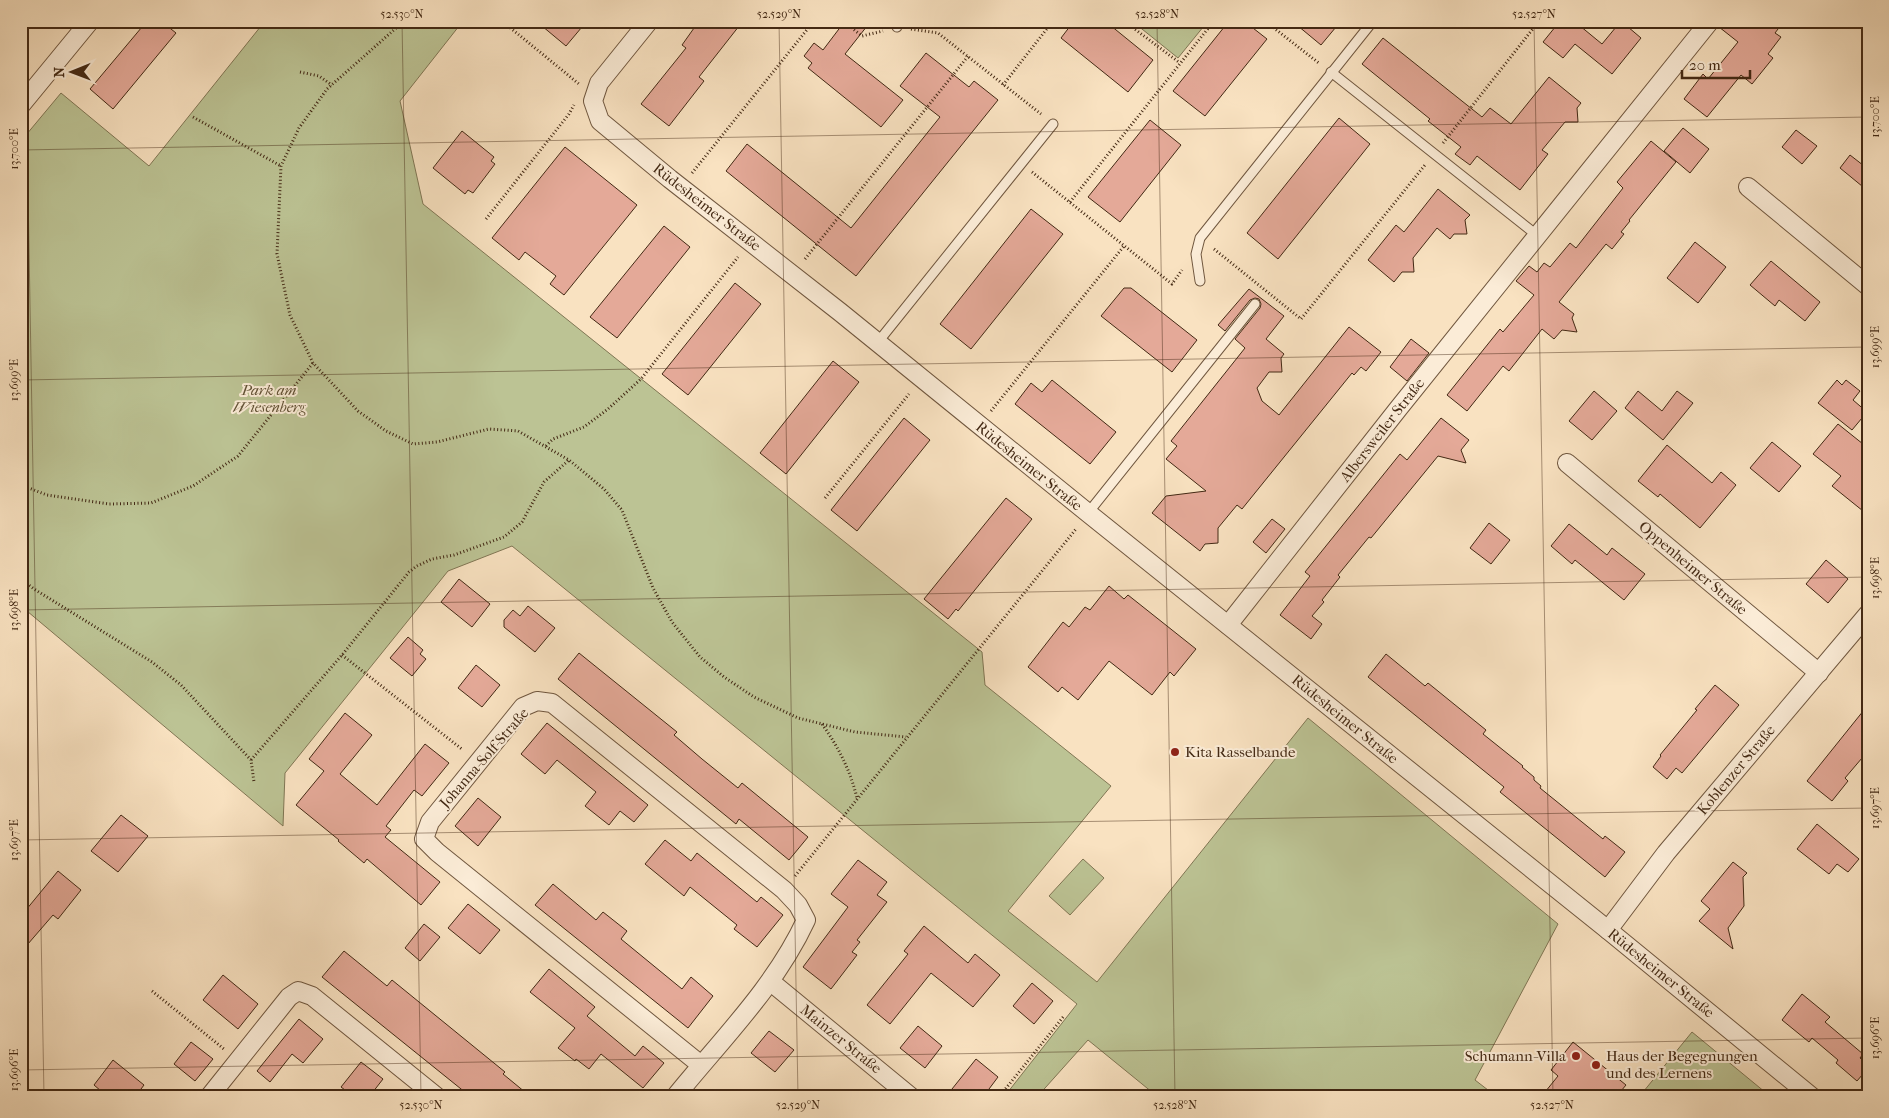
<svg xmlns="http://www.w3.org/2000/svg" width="1889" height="1118" font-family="'IM FELL French Canon',serif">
<rect width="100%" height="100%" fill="#f9e2c1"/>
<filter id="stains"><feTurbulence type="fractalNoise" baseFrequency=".004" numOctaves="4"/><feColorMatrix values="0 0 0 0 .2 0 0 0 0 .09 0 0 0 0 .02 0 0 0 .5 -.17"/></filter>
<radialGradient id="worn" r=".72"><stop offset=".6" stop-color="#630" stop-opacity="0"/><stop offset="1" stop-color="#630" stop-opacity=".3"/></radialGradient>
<g fill="#bcc394" stroke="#807654">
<polygon points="265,21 463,21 400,101 423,204 982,652 985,685 1111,786 1008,911 1097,982 1308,718 1558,924 1475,1080 1497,1097 1158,1097 1088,1040 1037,1097 1004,1097 1077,1004 512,546 448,571 285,773 283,826 21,606 21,141 61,93 149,166"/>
<polygon points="1132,21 1208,21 1178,58"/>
<polygon points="1083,859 1104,878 1070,915 1049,896"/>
<polygon points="1692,1032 1771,1097 1639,1097"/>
</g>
<g fill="#e4a998" stroke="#432914">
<polygon points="147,21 161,21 176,33 113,109 90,89"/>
<polygon points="536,21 587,21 566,46"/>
<polygon points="699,21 743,21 699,77 704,81 669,126 641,104 686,48 682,45"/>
<polygon points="845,21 871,21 845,54 903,100 881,127 808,68 812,63 804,56 814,43 823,50"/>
<polygon points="1074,21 1105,21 1153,60 1128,92 1061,38"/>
<polygon points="1229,21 1244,21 1267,39 1205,116 1173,91"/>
<polygon points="1292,21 1341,21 1321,45"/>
<polygon points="1560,21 1574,21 1602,44 1621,21 1641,38 1612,74 1575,44 1563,58 1543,42"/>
<polygon points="1720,21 1784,21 1775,33 1781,37 1768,54 1773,58 1752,84 1741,75 1707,117 1684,99 1703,74 1708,79 1738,42 1719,27"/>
<polygon points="1383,38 1482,117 1490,108 1511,124 1549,77 1581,103 1577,108 1578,122 1565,122 1542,150 1548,154 1520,190 1477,156 1470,165 1455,154 1461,147 1428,121 1430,119 1362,64"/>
<polygon points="926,53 969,87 974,81 998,100 856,276 726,171 747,144 851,228 940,117 900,86"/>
<polygon points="1339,118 1370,144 1278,259 1247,233"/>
<polygon points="1150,120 1181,145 1120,222 1088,197"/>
<polygon points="1683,128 1709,149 1690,173 1664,151"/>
<polygon points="1796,130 1817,146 1802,164 1782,147"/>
<polygon points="462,131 494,157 491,161 495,164 473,193 468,190 465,194 433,168"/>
<polygon points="1651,141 1676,162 1629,220 1630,221 1621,232 1624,234 1612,249 1606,244 1559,302 1574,314 1572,318 1577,332 1562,330 1554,339 1542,329 1509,371 1503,366 1467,411 1447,395 1500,329 1503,332 1534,295 1516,281 1529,266 1537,272 1544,263 1550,267 1570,243 1576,248 1623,188 1617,182"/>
<polygon points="565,147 637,205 564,295 550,284 556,276 525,252 519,260 492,238"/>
<polygon points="1850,155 1868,169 1868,191 1840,168"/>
<polygon points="1438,189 1470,215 1465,220 1467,234 1454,234 1450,239 1437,228 1413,258 1414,272 1402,272 1394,282 1368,260 1396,225 1404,232"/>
<polygon points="1031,209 1063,234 971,349 940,324"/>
<polygon points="664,226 690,247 617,338 590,317"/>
<polygon points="1695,242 1726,267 1698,303 1667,278"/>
<polygon points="1771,261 1820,302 1805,321 1779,300 1775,306 1750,285"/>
<polygon points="735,283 761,304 688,395 662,374"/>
<polygon points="1124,288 1131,288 1197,340 1172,372 1101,316"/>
<polygon points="1249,289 1284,316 1266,339 1284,354 1281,358 1282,372 1269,372 1257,388 1262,401 1279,415 1349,327 1381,352 1366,371 1361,367 1354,375 1352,373 1242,509 1237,505 1218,528 1218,543 1205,544 1200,551 1152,513 1166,496 1206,491 1166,459 1177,446 1171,441 1245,348 1235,339 1260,308 1261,304 1259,299 1255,298 1250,300 1225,331 1218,325"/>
<polygon points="1411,339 1429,353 1407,381 1390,367"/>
<polygon points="833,361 859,382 786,474 760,453"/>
<polygon points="1052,380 1116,432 1090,464 1015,404 1031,383 1042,392"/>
<polygon points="1837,380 1842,385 1846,380 1860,391 1853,400 1867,412 1852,430 1818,403"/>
<polygon points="1594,391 1617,411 1592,440 1569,421"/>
<polygon points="1638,391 1662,411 1677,391 1693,403 1663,440 1625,408"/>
<polygon points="904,418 930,440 857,531 831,510"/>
<polygon points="1441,418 1469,440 1461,450 1466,463 1438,456 1371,538 1369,537 1338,575 1340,577 1322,600 1324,602 1312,616 1322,624 1311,639 1280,615 1310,576 1305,572 1400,454 1407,460"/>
<polygon points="1838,424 1868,448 1868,515 1832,486 1841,476 1813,454"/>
<polygon points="1772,442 1801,466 1779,492 1750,468"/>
<polygon points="1667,445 1712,483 1721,472 1736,485 1700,528 1660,494 1658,497 1638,481"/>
<polygon points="1006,498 1032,519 958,611 956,609 948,619 924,599"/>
<polygon points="1272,519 1285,529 1266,553 1253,542"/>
<polygon points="1489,523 1510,540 1491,564 1470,548"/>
<polygon points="1569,524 1607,555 1612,548 1645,574 1624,600 1575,560 1572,564 1551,546"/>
<polygon points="1826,560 1848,579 1828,603 1806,584"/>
<polygon points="459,579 490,604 472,627 441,602"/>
<polygon points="1109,586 1124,599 1128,595 1196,649 1174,676 1170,672 1152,695 1109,661 1078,700 1062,687 1058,692 1028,667 1063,622 1069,627 1085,607 1090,610"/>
<polygon points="528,606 555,628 535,652 504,627 504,620 513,610 520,616"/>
<polygon points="408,637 423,650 420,654 426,659 412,676 390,658"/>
<polygon points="579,653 677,732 674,735 702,759 738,788 742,783 808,837 789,860 739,819 736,824 558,679"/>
<polygon points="1386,654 1425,686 1428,683 1486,730 1483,734 1523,766 1522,767 1534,777 1534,780 1541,786 1540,788 1603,839 1605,836 1625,852 1605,877 1500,792 1504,787 1368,677"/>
<polygon points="476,665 500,685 482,707 458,688"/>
<polygon points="1715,685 1739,705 1682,773 1676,768 1667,779 1653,767 1661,756 1660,755 1697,710 1695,709"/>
<polygon points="1868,705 1868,751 1845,778 1848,781 1832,801 1807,781"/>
<polygon points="345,713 372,735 340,774 377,805 425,744 449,763 422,796 414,790 386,826 391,830 385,837 440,882 421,905 367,859 364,863 338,841 339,840 296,805 324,771 309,759"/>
<polygon points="547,723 648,805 634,822 620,811 609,825 585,806 596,792 557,760 545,774 521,754"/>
<polygon points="478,798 501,817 478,846 455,826"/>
<polygon points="121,815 148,836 118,872 91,851"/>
<polygon points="1817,824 1859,859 1848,872 1837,864 1829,874 1797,849"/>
<polygon points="665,840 691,861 697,853 757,902 761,897 783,915 757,947 734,929 737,925 690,887 684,896 645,864"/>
<polygon points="858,860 887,882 877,895 887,902 857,940 860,942 852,952 857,955 831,989 803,967 848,907 831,894"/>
<polygon points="1733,862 1747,873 1743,877 1744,906 1728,928 1733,949 1699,921 1710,909 1701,901"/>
<polygon points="58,871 81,890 58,919 53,915 21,952 21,916"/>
<polygon points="553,884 596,920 603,912 627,931 621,939 682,989 691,977 713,996 688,1028 535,905"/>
<polygon points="468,904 500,930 480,954 448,928"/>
<polygon points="424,924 440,937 420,961 405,948"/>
<polygon points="924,926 968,963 975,954 1000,975 973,1007 931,973 890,1024 867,1005 908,954 904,951"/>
<polygon points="344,951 387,986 392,980 505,1072 503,1074 531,1097 471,1097 322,977"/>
<polygon points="549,969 595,1007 587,1016 635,1056 643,1046 664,1063 643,1088 601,1054 589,1069 576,1059 575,1061 558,1048 575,1028 530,992"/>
<polygon points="223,975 258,1004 238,1029 203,1000"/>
<polygon points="1032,983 1053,1001 1034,1024 1013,1006"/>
<polygon points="1802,994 1830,1017 1825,1022 1863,1054 1860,1058 1868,1064 1868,1068 1857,1081 1836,1063 1838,1060 1812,1038 1809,1042 1782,1020"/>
<polygon points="299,1019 323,1039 303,1063 292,1054 270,1082 257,1071"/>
<polygon points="918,1026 942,1046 925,1068 900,1048"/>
<polygon points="769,1031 794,1050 775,1072 751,1053"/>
<polygon points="191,1042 213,1059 195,1081 174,1064"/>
<polygon points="1573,1042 1626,1085 1616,1097 1541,1097 1558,1076 1551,1070"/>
<polygon points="976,1059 998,1077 983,1097 962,1097 952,1089"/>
<polygon points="113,1060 144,1085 135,1097 108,1097 94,1085"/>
<polygon points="361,1062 383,1079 369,1097 353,1096 341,1087"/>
</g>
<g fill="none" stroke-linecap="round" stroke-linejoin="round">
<g stroke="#70573f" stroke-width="11">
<g id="lane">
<polyline points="896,21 897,27"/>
<polyline points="1331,72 1538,236"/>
<polyline points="1200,281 1196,254 1200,238 1373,21"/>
<polyline points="878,342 1053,124"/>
<polyline points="1088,513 1255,304"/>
</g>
</g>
<g stroke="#70573f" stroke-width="20">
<g id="street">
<polyline points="649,21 599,83 593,101 600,121 670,179 840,312 1088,513 1608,930 1812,1097"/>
<polyline points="21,105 90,21"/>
<polyline points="1748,187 1868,286"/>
<polyline points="1567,463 1819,673"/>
<polyline points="1228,625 1398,409 1710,21"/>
<polyline points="1608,930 1666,853 1868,614"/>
<polyline points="771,982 911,1097"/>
<polyline points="209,1097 289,997 298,991 312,996 437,1097"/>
<path d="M675,1097C721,1040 775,987 806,920L798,905L784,890L552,703L537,701L523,707L430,822L424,839L437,852L701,1065"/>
</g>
</g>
<g stroke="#432914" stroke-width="3" stroke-dasharray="1 2.5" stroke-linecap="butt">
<polyline points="404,21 327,89 299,128 281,166 277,254 290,315 313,363 358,411 386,431 413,444 437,442 489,429 518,431 569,460 604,489 622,510 653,588 672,622 700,657 724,677 754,697 798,718 855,732 906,737"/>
<polyline points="502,21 579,84"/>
<polyline points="843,21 862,36 883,31"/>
<polyline points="1124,21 1180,63"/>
<polyline points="1265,21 1320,64"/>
<polyline points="911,29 938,33 1041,114"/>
<polyline points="300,72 319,76 332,85"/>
<polyline points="1003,85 1053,21"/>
<polyline points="193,117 281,166"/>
<polyline points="1443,143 1539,21"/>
<polyline points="1032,172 1172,284 1182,270"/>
<polyline points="692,173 814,21"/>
<polyline points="1070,202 1214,21"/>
<polyline points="486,219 569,114 574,105"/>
<polyline points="1214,249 1301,319 1425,165"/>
<polyline points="805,259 969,55"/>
<polyline points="991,411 1124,246"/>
<polyline points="546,446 553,439 584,427 608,409 641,379 738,257"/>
<polyline points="21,485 47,495 109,504 151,503 193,486 238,456 313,363"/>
<polyline points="825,498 909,394"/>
<polyline points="21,579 34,589 152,662 181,685 251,760 254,782"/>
<polyline points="342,655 463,750"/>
<path d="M822,724C839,748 850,770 857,798"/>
<polyline points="251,760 342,655 409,572 417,566 432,559 454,555 504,537 522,522 544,482 569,460"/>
<polyline points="795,876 1076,529"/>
<polyline points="152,991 224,1049"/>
<polyline points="999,1097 1064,1016"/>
</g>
<use href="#lane" stroke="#fbecd7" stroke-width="9"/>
<use href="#street" stroke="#fbecd7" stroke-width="18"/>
</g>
<path fill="none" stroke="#432914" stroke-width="1" stroke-opacity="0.45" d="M25,21L44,1097M402,21L421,1097M779,21L798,1097M1157,21L1175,1097M1534,21L1553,1097M21,150L1868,117M21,380L1868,347M21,610L1868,577M21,840L1868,808M21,1070L1868,1038"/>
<g fill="#8f2418" stroke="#fbecd7" stroke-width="2">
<circle cx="1175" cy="752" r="5"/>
<circle cx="1576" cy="1056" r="5"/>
<circle cx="1596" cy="1065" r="5"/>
</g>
<g text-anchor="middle" stroke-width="4" stroke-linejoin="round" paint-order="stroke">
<g font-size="15" fill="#432914" stroke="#fbecd7">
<text transform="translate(707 207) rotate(38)" y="5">Rüdesheimer Straße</text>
<text transform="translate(1382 430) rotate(-52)" y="5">Albersweiler Straße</text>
<text transform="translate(1029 466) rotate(39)" y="5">Rüdesheimer Straße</text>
<text transform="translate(1693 568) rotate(40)" y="5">Oppenheimer Straße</text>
<text transform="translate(1345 719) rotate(39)" y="5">Rüdesheimer Straße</text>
<text transform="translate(484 758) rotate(-49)" y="5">Johanna-Solf-Straße</text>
<text transform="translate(1736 770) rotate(-50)" y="5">Koblenzer Straße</text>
<text transform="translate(1661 973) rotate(39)" y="5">Rüdesheimer Straße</text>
<text transform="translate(841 1039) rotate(39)" y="5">Mainzer Straße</text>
</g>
<g font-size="15" font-style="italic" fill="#615034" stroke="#fbecd7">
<text x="269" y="395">Park am<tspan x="269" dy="17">Wiesenberg</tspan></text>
</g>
<g font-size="15" fill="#432914" stroke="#fbecd7" text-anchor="start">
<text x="1185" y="757">Kita Rasselbande</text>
<text x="1566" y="1061" text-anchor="end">Schumann-Villa</text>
<text x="1606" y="1061">Haus der Begegnungen<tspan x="1606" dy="17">und des Lernens</tspan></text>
</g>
</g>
<rect width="1889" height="1118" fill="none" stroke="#f9e2c1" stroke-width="55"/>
<g transform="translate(72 72) rotate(269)" stroke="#fbecd7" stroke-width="4" paint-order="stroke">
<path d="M0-4L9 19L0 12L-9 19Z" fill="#432914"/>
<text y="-8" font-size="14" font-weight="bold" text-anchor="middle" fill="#432914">N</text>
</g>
<path d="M1682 70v8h68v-8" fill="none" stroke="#432914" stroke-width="2.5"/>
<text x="1689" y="70" font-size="15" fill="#432914" stroke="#fbecd7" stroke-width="4" paint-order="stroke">20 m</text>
<rect x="28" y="28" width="1834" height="1062" fill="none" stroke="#432914" stroke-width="2"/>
<g font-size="12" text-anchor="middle" fill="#432914">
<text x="402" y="18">52.530°N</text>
<text x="779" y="18">52.529°N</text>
<text x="1157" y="18">52.528°N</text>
<text x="1534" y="18">52.527°N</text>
<text transform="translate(1875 117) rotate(-90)" y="4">13.700°E</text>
<text transform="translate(14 149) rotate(-90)" y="4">13.700°E</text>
<text transform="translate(1875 347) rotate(-90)" y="4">13.699°E</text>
<text transform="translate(14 380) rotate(-90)" y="4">13.699°E</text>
<text transform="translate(1875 578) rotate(-90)" y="4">13.698°E</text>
<text transform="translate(14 610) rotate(-90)" y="4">13.698°E</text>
<text transform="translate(1875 808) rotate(-90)" y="4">13.697°E</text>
<text transform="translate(14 840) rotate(-90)" y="4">13.697°E</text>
<text transform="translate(1875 1038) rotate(-90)" y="4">13.696°E</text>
<text transform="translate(14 1070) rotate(-90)" y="4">13.696°E</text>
<text x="421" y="1109">52.530°N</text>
<text x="798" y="1109">52.529°N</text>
<text x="1175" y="1109">52.528°N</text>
<text x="1552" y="1109">52.527°N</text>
</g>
<rect width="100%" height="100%" filter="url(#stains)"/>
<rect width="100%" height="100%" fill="url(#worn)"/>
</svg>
